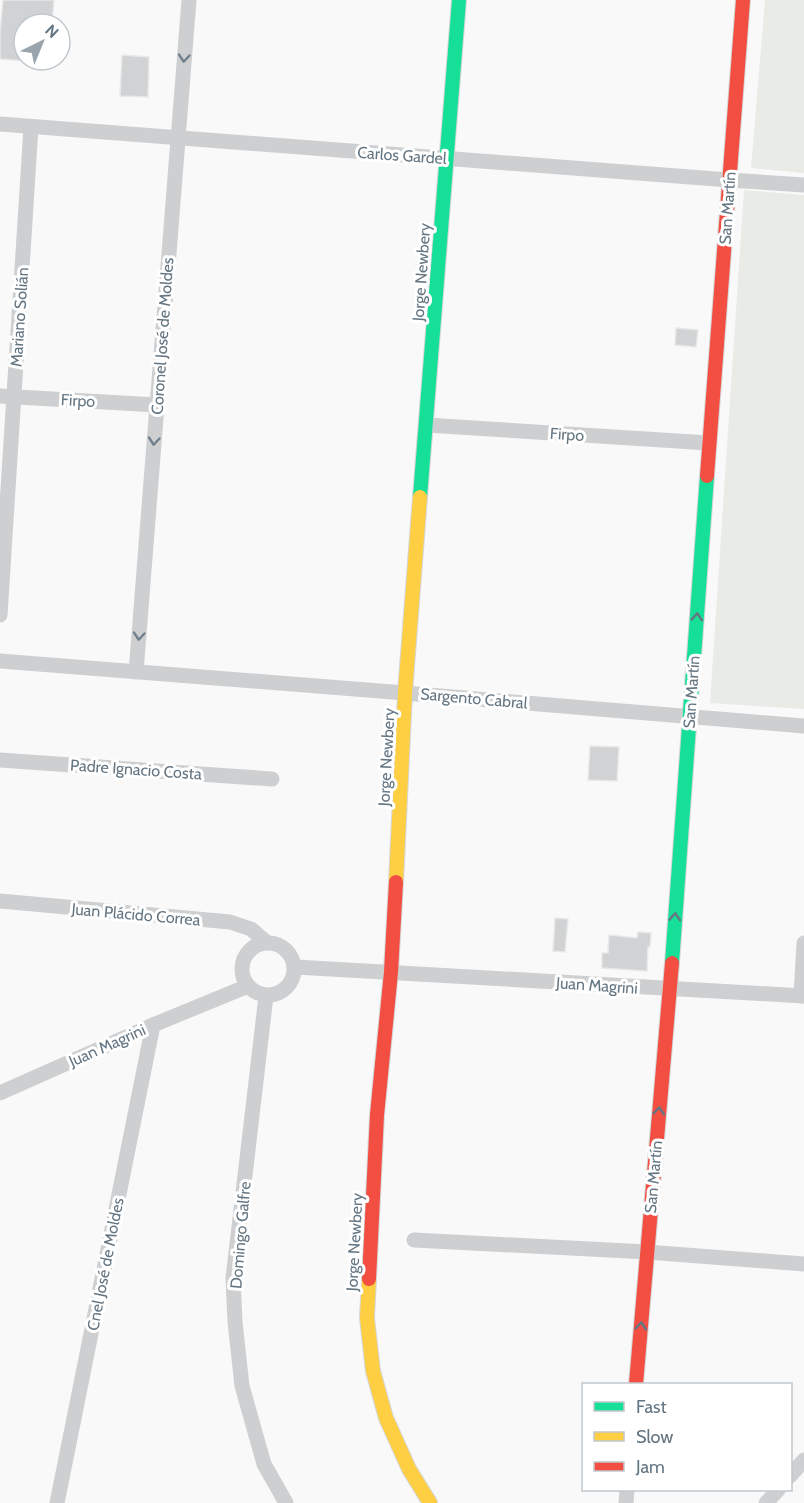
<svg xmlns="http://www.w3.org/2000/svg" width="804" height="1503" font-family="Cabin,sans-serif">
<rect width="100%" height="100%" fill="#f9f9f9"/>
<g fill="#e8ebe6">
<polygon points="765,0 804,0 804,173 751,168"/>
<polygon points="744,190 804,195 804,709 710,703"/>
</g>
<g fill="#d0d2d3" stroke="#e8e8e8" stroke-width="1.5">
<polygon points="3,0 54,0 52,24 24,24 24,61 0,59 0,32"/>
<polygon points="122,55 149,57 148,97 120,96"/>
<polygon points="676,328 698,330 696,347 675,345"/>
<polygon points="590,746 619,747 617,781 588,780"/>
<polygon points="555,918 568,919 565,952 553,951"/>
<polygon points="638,932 651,933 650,947 648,947 647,971 602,968 602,953 608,953 609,935 637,938"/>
</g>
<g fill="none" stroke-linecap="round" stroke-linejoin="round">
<g stroke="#d5d6d7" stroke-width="16">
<g id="fast">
<polyline points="420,497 459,0"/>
<polyline points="672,963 707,476"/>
</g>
</g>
<g stroke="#d5d6d7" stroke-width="16">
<g id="slow">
<polyline points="396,882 405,693 420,497"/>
<polyline points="369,1279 367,1318 373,1371 386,1418 409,1469 430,1503"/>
</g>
</g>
<g stroke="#d5d6d7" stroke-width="16">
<g id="jam">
<polyline points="707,476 743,0"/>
<polyline points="369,1279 377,1115 391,972 396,882"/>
<polyline points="636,1384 672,963"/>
</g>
</g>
<g stroke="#cecfd0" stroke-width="15">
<polyline points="0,124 729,180 804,185"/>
<polyline points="0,396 157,405"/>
<polyline points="426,425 709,443"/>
<polyline points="0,615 31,127"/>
<polyline points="0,661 405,693 804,726"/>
<polyline points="136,672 189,0"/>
<polyline points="0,760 272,779"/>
<polyline points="0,901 230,922 251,929 266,942"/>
<circle cx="268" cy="969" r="26"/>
<polyline points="295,967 804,996"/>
<polyline points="266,996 233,1278 235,1322 242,1386 264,1464 286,1503"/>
<polyline points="801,996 804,943"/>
<polyline points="0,1093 153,1025 248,986"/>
<polyline points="414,1240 647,1252 804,1264"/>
<polyline points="790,1476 804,1460"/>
<polyline points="57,1503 153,1025"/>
<polyline points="626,1503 627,1490"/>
<polyline points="766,1503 778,1490"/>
</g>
<use href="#fast" stroke="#16e098" stroke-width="14"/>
<use href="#slow" stroke="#ffcf43" stroke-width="14"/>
<use href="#jam" stroke="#f24e42" stroke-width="14"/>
</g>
<defs><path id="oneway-chevron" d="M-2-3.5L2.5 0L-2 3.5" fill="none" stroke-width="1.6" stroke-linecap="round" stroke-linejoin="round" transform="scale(1.5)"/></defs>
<g stroke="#707f8b">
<use href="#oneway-chevron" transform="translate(184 58) rotate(95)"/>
<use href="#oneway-chevron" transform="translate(154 441) rotate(95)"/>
<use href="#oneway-chevron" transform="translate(139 636) rotate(95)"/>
</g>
<g stroke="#657683">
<use href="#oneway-chevron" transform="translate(697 617) rotate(-86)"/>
<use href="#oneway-chevron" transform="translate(675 917) rotate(-86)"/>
<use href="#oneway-chevron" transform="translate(659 1111) rotate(-85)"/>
<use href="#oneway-chevron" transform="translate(641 1326) rotate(-85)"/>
</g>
<g text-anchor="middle" stroke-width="6" stroke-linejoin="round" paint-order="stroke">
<g font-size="16" fill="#657683" stroke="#fff">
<text transform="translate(402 155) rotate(4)" y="6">Carlos Gardel</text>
<text transform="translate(727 208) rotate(-86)" y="6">San Martín</text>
<text transform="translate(421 272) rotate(-86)" y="6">Jorge Newbery</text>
<text transform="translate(19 317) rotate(-86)" y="6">Mariano Solián</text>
<text transform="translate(162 336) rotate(-86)" y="6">Coronel José de Moldes</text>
<text transform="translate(78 400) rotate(3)" y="6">Firpo</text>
<text transform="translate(567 434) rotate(4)" y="6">Firpo</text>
<text transform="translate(691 692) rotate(-86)" y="6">San Martín</text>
<text transform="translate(474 698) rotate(5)" y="6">Sargento Cabral</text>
<text transform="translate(386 757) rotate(-87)" y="6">Jorge Newbery</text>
<text transform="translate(136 769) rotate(4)" y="6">Padre Ignacio Costa</text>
<text transform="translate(136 914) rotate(5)" y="6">Juan Plácido Correa</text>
<text transform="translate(597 985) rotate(4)" y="6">Juan Magrini</text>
<text transform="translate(107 1045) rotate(-24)" y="6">Juan Magrini</text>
<text transform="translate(653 1177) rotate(-85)" y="6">San Martín</text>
<text transform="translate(240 1235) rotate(-85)" y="6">Domingo Galfre</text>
<text transform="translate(354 1242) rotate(-87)" y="6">Jorge Newbery</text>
<text transform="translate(105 1264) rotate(-79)" y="6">Cnel José de Moldes</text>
</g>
</g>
<rect x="582" y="1383" width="210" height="108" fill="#ffffff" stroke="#c1c8cd" stroke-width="1.5"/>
<rect x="594" y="1402" width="30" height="9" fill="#16e098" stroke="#c1c8cd" stroke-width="1.5"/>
<text x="636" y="1413" font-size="18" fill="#657683">Fast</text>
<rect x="594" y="1432" width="30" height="9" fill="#ffcf43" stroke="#c1c8cd" stroke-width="1.5"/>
<text x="636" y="1443" font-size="18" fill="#657683">Slow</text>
<rect x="594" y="1462" width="30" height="9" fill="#f24e42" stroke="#c1c8cd" stroke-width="1.5"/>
<text x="636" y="1473" font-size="18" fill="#657683">Jam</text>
<g transform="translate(42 42) rotate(43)"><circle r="28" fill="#ffffff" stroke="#c1c8cd" stroke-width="1.5"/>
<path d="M0-4.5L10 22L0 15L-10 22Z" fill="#99a4ac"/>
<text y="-9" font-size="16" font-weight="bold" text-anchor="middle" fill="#657683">N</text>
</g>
</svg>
